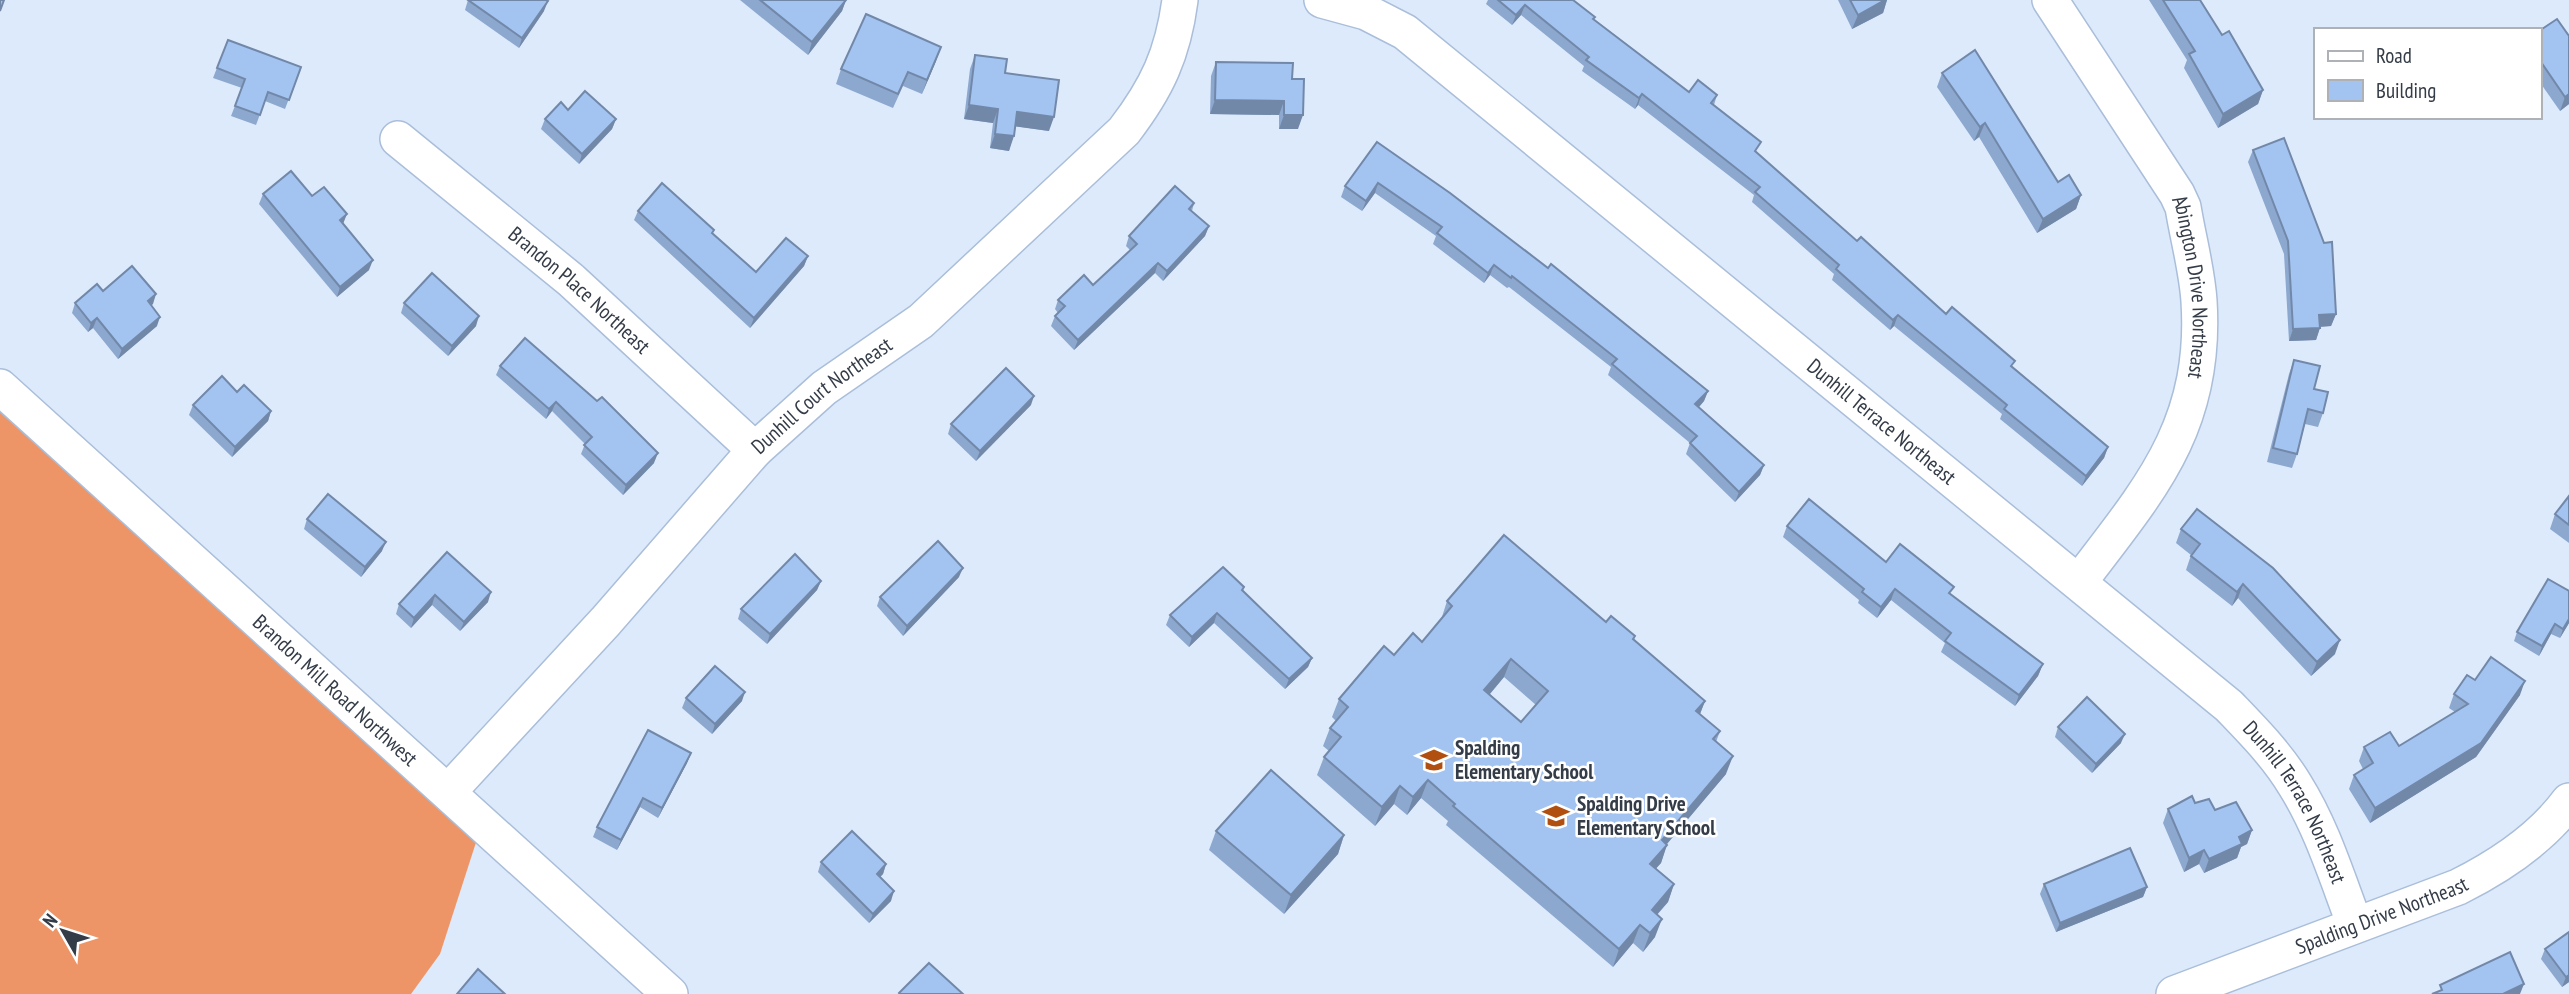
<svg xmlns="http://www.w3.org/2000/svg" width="2569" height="994" font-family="'PT Sans Narrow',sans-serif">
<rect width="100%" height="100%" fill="#ddeafb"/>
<polygon fill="#ee9568" points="0,389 480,830 440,954 411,994 0,994"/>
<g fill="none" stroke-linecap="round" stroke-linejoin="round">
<g stroke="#aabeda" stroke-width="38">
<g id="minor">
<path id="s1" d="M1322,0L1366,12L1405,32L2229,706C2253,731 2277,755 2295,785C2322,828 2337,878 2355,925"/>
<path id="s2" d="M2050,0L2177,194L2183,207C2188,238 2197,270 2199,301C2207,426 2150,489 2079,582"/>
<path id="s3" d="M398,139L571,280L755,450"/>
<path id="s4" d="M0,387L670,994"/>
<path id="s5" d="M448,792L606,621L755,450L824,388L921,321L1124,131C1157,88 1173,54 1180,0"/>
<path id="s6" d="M2174,994L2458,887C2500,866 2541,839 2569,801"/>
</g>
</g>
<use href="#minor" stroke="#fff" stroke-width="35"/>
</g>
<g fill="#8ca8cf" fill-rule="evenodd">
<polygon points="468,0 544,11 519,48 465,10"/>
<polygon points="740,0 846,0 842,11 808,55"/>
<polygon points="1488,0 1573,0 1594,19 1689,92 1717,95 1714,105 1757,153 1857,241 2013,367 2108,447 2104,458 2082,486 2000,419 2002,414 1894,326 1890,330 1832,280 1834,274 1752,202 1754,195 1638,105 1635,109 1582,71 1584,66 1521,15 1512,25 1486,4"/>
<polygon points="1838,0 1887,0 1883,13 1852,29"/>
<polygon points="2149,0 2200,0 2222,35 2263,90 2258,104 2218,128 2184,68 2187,60"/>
<polygon points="2539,31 2569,36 2569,104 2560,111 2539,81"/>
<polygon points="228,40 301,67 285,109 265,101 256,125 231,116 242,88 213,78"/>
<polygon points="975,55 1005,73 1049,131 1015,126 1009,151 990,148 993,123 964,119 970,69"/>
<polygon points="936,61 922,94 903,86 893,108 836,84 841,69"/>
<polygon points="1216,62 1292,79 1298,129 1279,129 1279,115 1210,114 1211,76"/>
<polygon points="1942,73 2058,182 2081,195 2076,209 2037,233 1979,137 1974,141 1937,87"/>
<polygon points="568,110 616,119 612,129 579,164 541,129 545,119"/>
<polygon points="1377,142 1708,391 1704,401 1699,407 1764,465 1760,475 1735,502 1686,454 1690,443 1608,375 1611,367 1509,287 1507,288 1490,275 1484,283 1433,244 1436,236 1375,193 1362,211 1341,197 1345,186"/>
<polygon points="2253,150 2336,314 2331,326 2320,327 2316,340 2289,341 2284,254 2248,162"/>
<polygon points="263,194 312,196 343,224 369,270 337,297 259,204"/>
<polygon points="1194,203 1192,211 1209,226 1205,236 1163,281 1155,273 1074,350 1051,326 1055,316 1058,313 1055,309 1058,300 1093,285 1130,250 1126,246 1129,236"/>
<polygon points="638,211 713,234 756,272 808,256 804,266 750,328 634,220"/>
<polygon points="103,291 153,304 151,305 157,326 118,359 93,328 88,332 72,313 75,303"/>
<polygon points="404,303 476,326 448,356 401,313"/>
<polygon points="2294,360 2314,389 2323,413 2318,427 2305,424 2297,454 2292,468 2267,462 2289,374"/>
<polygon points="500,366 654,463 623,495 581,454 585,444 552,411 546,419 496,375"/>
<polygon points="237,392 271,411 268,421 232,457 189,415 193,405"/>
<polygon points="1031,405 976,461 948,434 951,424"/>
<polygon points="2569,496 2569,543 2550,529 2555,514"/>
<polygon points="307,519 382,551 361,577 304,529"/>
<polygon points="1787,526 1886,562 1951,595 2043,664 2038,676 2015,706 1941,652 1945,643 1891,600 1877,618 1858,603 1859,600 1783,537"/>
<polygon points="2181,529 2335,654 2311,676 2238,598 2232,606 2186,570 2191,555 2176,543"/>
<polygon points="447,552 488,602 460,631 432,605 411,628 396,614 399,604"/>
<polygon points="959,577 903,636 877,606 880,597"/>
<polygon points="821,581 817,590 767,644 738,619 741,609"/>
<polygon points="1244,587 1243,591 1312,658 1308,667 1285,689 1214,623 1189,647 1166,625 1170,615"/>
<polygon points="2569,591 2569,623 2560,638 2551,634 2539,656 2514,641 2517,632"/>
<path d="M1447,601L1606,622L1635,636L1634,640L1705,701L1700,714L1720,731L1716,742L1726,774L1667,844L1661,863L1656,868L1674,884L1668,902L1657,915L1655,937L1643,952L1633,943L1613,967L1446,825L1448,821L1421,798L1407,815L1394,804L1375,826L1317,775L1324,757L1329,751L1323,746L1330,728L1336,721L1332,717L1339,699L1422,642L1441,620ZM1504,677L1536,705L1521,722L1490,694Z"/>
<polygon points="2475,680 2520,695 2476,757 2370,823 2349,789 2354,775 2363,769 2359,761 2364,747 2399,746 2455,712 2449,708 2454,694"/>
<polygon points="686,698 742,701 712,734 682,708"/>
<polygon points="2058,727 2121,743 2092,773 2055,737"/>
<polygon points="691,753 687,763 658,818 640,807 617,850 593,837 597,827"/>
<polygon points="2195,803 2215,810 2252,830 2247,844 2241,847 2237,858 2204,873 2199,864 2184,872 2163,823 2168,809"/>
<polygon points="1216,831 1344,835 1338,854 1284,914 1209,850"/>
<polygon points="821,862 886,864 883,874 880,877 891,901 869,923 818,872"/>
<polygon points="2044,884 2147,887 2143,897 2056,932 2040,894"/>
<polygon points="2569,932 2569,982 2562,987 2541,959 2545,949"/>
</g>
<g fill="#7288a9">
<polygon points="846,0 842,11 808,55 812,42"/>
<polygon points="1885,0 1887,0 1883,13 1852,29 1858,15"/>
<polygon points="548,1 544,11 519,48 522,38"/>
<polygon points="1525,5 1521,15 1512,25 1516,15"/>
<polygon points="941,47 936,61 922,94 927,80"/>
<polygon points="2263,90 2258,104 2218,128 2223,114"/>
<polygon points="1642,94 1638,105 1635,109 1639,98"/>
<polygon points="2569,94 2569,104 2560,111 2565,97"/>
<polygon points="1215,100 1284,101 1279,115 1210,114"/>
<polygon points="969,105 998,109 993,123 964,119"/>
<polygon points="1017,112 1054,117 1049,131 1012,126"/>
<polygon points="1284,115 1303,115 1298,129 1279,129"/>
<polygon points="616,119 612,129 579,164 582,154"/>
<polygon points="1985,123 1979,137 1974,141 1980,127"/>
<polygon points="995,134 1014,136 1009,151 990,148"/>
<polygon points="1378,183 1375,193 1362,211 1366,201"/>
<polygon points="2081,195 2076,209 2037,233 2043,219"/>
<polygon points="347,214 343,224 340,220"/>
<polygon points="1209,226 1205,236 1163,281 1167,271"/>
<polygon points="808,256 804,266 750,328 754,318"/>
<polygon points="373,260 369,270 337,297 340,287"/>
<polygon points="1158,263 1155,273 1074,350 1078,340"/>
<polygon points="1494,265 1490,275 1484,283 1488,273"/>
<polygon points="156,294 153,304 144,311 148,301"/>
<polygon points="2336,314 2331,326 2315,327 2319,315"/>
<polygon points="1898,315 1894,326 1890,330 1893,320"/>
<polygon points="479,316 476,326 448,356 452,346"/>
<polygon points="160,317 157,326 118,359 122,349"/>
<polygon points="97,318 93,328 88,332 91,323"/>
<polygon points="2320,328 2316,340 2289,341 2293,329"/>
<polygon points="1708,391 1704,401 1692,415 1695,404"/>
<polygon points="1034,396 1031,405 976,461 980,451"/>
<polygon points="556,402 552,411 546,419 549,409"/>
<polygon points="271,411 268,421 232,457 235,447"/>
<polygon points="2108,447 2104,458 2082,486 2086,476"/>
<polygon points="658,453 654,463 623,495 626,485"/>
<polygon points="1764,465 1760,475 1735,502 1739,492"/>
<polygon points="386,542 382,551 361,577 365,567"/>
<polygon points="963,568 959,577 903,636 907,626"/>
<polygon points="821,581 817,590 767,644 770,634"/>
<polygon points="2243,584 2238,598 2232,606 2237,592"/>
<polygon points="1895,589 1891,600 1877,618 1881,607"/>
<polygon points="491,592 488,602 460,631 464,622"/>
<polygon points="435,595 432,605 411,628 414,618"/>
<polygon points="1217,613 1214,623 1189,647 1192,637"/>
<polygon points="2569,619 2569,623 2560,638 2563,629"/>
<polygon points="2555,624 2551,634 2539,656 2542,646"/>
<polygon points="2340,640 2335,654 2311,676 2317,662"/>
<polygon points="1312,658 1308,667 1285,689 1289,679"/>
<polygon points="1511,659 1504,677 1478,708 1484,690"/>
<polygon points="2043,664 2038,676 2015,706 2019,695"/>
<polygon points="2525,681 2520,695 2476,757 2370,823 2375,808"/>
<polygon points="745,692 742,701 712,734 715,724"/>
<polygon points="1705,701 1698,719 1696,711"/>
<polygon points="2125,734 2121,743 2092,773 2096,764"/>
<polygon points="691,753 687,763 658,818 662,808"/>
<polygon points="1733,756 1726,774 1655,858 1662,840"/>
<polygon points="1428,780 1421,798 1407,815 1413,797"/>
<polygon points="1400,786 1394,804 1375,826 1382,807"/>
<polygon points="643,798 640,807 617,850 621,840"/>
<polygon points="2252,830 2247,844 2241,847 2237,858 2204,873 2209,859 2239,837"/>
<polygon points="1344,835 1338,854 1284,914 1291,895"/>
<polygon points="1667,845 1661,863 1644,882 1650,864"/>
<polygon points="2204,850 2199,864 2184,872 2189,858"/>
<polygon points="886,864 883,874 873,884 877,874"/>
<polygon points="1674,884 1668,902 1645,928 1652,910"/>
<polygon points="2147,887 2143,897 2056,932 2060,923"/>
<polygon points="894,891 891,901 869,923 873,914"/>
<polygon points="1662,919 1655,937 1643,952 1650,933"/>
<polygon points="1640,925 1633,943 1613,967 1619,949"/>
<polygon points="2569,975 2569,982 2562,987 2566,977"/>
<polygon points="2524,984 2520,994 2503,994"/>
</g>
<g fill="#a3c3f1" stroke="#7288a9" stroke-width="2" fill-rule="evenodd">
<polygon points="0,0 4,0 0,11"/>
<polygon points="468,0 546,0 548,1 522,38"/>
<polygon points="760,0 846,0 812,42"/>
<polygon points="1498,0 1573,0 1595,17 1593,19 1689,92 1698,80 1717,95 1711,103 1761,142 1755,151 1857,241 1861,237 1946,314 1952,307 2015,361 2011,366 2108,447 2086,476 2004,409 2007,405 1898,315 1893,320 1836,269 1839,265 1755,192 1760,187 1642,94 1639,98 1586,60 1589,57 1525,5 1516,15"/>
<polygon points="1850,0 1885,0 1858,15"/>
<polygon points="2163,0 2200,0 2222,35 2229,31 2263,90 2223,114 2189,54 2195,51"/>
<polygon points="866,14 941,47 927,80 908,72 898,94 841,69"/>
<polygon points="2557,19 2569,36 2569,94 2565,97 2539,59 2539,31"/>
<polygon points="228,40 301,67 289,100 268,92 260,115 235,106 245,79 217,68"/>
<polygon points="1975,50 2058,182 2069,175 2081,195 2043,219 1985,123 1980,127 1942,73"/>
<polygon points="975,55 1007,59 1005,73 1059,80 1054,117 1017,112 1014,136 995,134 998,109 969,105"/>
<polygon points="1216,62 1293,63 1292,79 1304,79 1303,115 1284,115 1284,101 1215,100"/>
<polygon points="585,91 616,119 582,154 545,119 561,102 568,110"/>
<polygon points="2284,138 2324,243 2332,242 2336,314 2319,315 2320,328 2293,329 2288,241 2253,150"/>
<polygon points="1377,142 1450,193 1548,268 1551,264 1708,391 1695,404 1764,465 1739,492 1690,443 1697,436 1612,364 1617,359 1512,276 1511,278 1494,265 1488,273 1437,233 1442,227 1378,183 1366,201 1345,186"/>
<polygon points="291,171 312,196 324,187 347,214 340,220 373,260 340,287 263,194"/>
<polygon points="662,183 714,230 712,233 756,272 786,238 808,256 754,318 638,211"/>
<polygon points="1175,186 1194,203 1189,209 1209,226 1167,271 1158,263 1078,340 1055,316 1065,306 1058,300 1084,275 1093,285 1137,244 1129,236"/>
<polygon points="132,266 156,294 148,301 160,317 122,349 97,318 91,323 75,303 97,284 103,291"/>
<polygon points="432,273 479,316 452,346 404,303"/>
<polygon points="525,338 597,401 602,397 658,453 626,485 584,445 592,437 556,402 549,409 500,366"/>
<polygon points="2294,360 2320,366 2314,389 2328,392 2323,413 2308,409 2297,454 2273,448"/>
<polygon points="1006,368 1034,396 980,451 951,424"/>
<polygon points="222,376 237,392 244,385 271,411 235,447 193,405"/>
<polygon points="328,494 386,542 365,567 307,519"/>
<polygon points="2569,496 2569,525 2555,514"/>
<polygon points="1809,499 1886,562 1900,544 1954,587 1949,593 2043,664 2019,695 1945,641 1951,633 1895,589 1881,607 1862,592 1864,589 1787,526"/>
<polygon points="2197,509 2273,568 2340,640 2317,662 2243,584 2237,592 2191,556 2200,544 2181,529"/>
<path d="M1504,535L1606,622L1611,616L1635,636L1633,639L1705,701L1696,711L1720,731L1713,739L1733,756L1662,840L1667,845L1650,864L1674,884L1652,910L1662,919L1650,933L1640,925L1619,949L1453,806L1455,804L1428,780L1413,797L1400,786L1382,807L1324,757L1341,737L1330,728L1348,707L1339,699L1384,646L1394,655L1413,633L1422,642L1452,606L1447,601ZM1511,659L1548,691L1521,722L1484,690Z"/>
<polygon points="938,541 963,568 907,626 880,597"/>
<polygon points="447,552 491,592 464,622 435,595 414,618 399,604"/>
<polygon points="795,554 821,581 770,634 741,609"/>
<polygon points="1223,567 1244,587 1242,590 1312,658 1289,679 1217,613 1192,637 1170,615"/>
<polygon points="2548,579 2569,591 2569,619 2563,629 2555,624 2542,646 2517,632"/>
<polygon points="2491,657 2525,681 2481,743 2375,808 2354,775 2373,763 2364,747 2390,732 2399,746 2468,704 2454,694 2467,675 2475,680"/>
<polygon points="715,666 745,692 715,724 686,698"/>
<polygon points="2087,697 2125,734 2096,764 2058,727"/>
<polygon points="648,730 691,753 662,808 643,798 621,840 597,827"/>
<polygon points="1271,770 1344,835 1291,895 1216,831"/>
<polygon points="2192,796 2195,803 2209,799 2215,810 2236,802 2252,830 2239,837 2242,844 2209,859 2204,850 2189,858 2168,809"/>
<polygon points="852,831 886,864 877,874 894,891 873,914 821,862"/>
<polygon points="2130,848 2147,887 2060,923 2044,884"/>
<polygon points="2569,932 2569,975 2566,977 2545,949"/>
<polygon points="2510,952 2524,984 2503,994 2432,994 2442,990 2440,985"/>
<polygon points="929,963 963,994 900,994 899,993"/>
<polygon points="478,969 505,994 457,994"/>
</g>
<defs>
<g id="school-bare" transform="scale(2.1)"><path d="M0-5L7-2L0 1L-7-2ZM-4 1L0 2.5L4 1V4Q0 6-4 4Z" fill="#b04f0f" stroke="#fff" stroke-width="2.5" paint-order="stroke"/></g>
</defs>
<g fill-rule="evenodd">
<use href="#school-bare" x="1434" y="760"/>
<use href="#school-bare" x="1556" y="816"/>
</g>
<g text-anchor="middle" stroke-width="5" stroke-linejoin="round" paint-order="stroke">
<g font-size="21" fill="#343c47" stroke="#fff">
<text dy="7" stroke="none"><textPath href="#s2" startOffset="327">Abington Drive Northeast</textPath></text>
<text dy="7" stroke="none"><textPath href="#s3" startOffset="236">Brandon Place Northeast</textPath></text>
<text dy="7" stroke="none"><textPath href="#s5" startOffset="546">Dunhill Court Northeast</textPath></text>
<text dy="7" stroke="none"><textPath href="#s1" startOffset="705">Dunhill Terrace Northeast</textPath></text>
<text dy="7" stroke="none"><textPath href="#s4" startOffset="452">Brandon Mill Road Northwest</textPath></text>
<text dy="7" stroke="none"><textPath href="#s1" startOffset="1272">Dunhill Terrace Northeast</textPath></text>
<text dy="7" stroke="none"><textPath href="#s6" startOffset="222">Spalding Drive Northeast</textPath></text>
</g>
<g font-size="21" font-weight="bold" fill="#343c47" stroke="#fff" text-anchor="start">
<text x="1455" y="755">Spalding<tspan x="1455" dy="24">Elementary School</tspan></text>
<text x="1577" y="811">Spalding Drive<tspan x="1577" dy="24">Elementary School</tspan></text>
</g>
</g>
<rect x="2314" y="28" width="228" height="91" fill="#ffffff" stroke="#aeb1b5" stroke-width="2"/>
<rect x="2328" y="51" width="35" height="10" fill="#ffffff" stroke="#aeb1b5" stroke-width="2"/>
<text x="2376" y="63" font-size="21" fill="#343c47">Road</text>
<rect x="2328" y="80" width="35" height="21" fill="#a3c3f1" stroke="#aeb1b5" stroke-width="2"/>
<text x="2376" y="98" font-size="21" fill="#343c47">Building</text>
<g transform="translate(63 931) rotate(309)" stroke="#ffffff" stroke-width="5" paint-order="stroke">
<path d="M0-5L12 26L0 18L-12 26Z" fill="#343c47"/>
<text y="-10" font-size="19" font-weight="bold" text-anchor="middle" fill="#343c47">N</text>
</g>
</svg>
